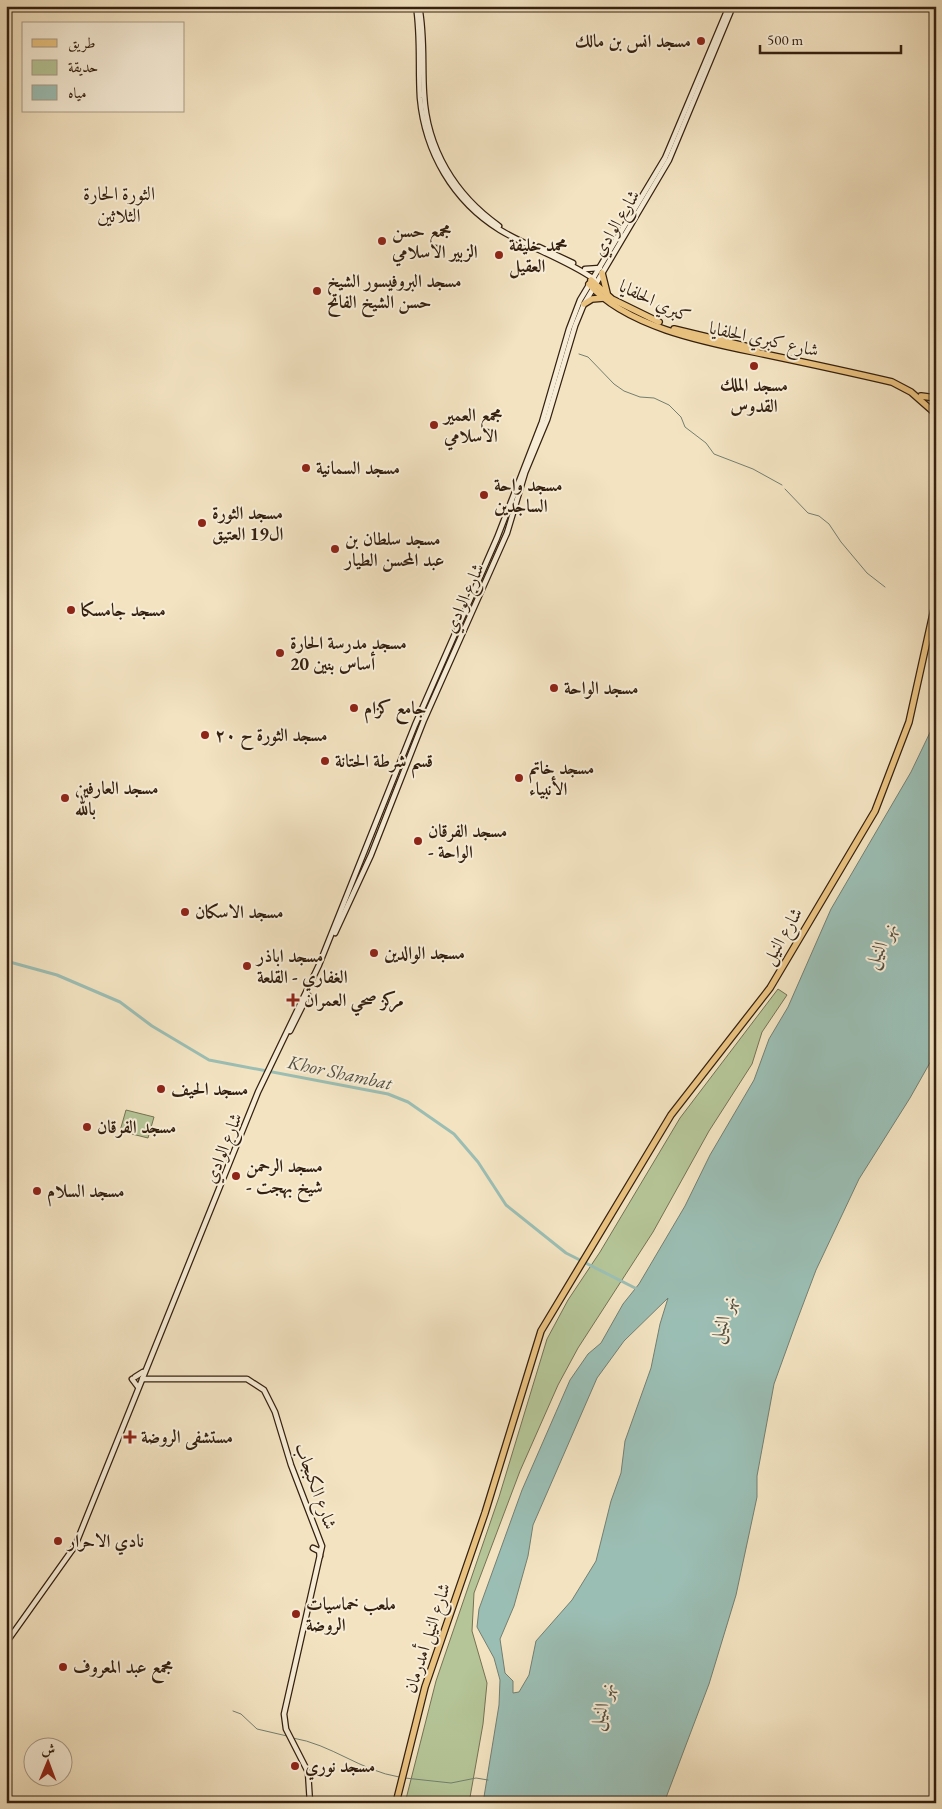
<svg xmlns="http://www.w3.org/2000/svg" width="942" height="1809" font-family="'EB Garamond',Amiri,serif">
<rect width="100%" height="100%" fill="#f3e3c1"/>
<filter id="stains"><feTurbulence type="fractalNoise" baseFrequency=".004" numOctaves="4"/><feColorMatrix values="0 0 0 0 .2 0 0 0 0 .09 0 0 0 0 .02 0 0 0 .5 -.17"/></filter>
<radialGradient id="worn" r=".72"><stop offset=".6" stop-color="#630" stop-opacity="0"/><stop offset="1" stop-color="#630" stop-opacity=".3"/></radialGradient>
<g fill="#b5c597" stroke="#747254">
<polygon points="778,989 787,995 762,1032 752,1064 709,1131 653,1232 578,1348 558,1385 520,1471 474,1593 472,1631 487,1683 483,1724 469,1803 405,1803 436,1681 499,1497 547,1339 568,1300 600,1252 680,1118"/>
<polygon points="126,1110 154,1117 148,1138 120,1131"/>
</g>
<path fill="#9bbeb4" stroke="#727f72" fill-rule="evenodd" d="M936,720V1052L910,1098L859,1179L816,1270L796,1323L774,1384L757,1476V1497L736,1595L709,1684L664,1803H483L499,1705L500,1680L494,1658L477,1627L479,1609L522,1490L570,1380L588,1354L601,1343L623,1304L639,1284L685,1206L710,1155L754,1080L769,1039L788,1007L831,909L911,772ZM668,1298L660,1324L651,1368L625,1441L621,1473L611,1501L596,1561L572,1600L536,1641L529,1675L519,1692L513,1693V1681L505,1673L500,1639L514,1606L528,1556L533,1525L597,1378L624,1341Z"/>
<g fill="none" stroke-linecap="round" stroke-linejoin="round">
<g stroke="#727f72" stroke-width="1">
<polyline points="579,354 588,357 614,384 624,391 640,397 654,398 669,405 681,417 685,427 706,443 714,454 753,469 782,485"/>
<polyline points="785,489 808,513 819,516 829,524 841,542 867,573 885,587"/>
<polyline points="233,1711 241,1714 257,1729 287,1736"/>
<path d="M293,1738C331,1744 361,1771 399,1777"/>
<polyline points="405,1778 451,1783 476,1778 488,1780"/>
</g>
<polyline stroke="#9bbeb4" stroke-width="3" points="6,961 57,975 120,1002 152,1026 209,1060 388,1094 408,1102 454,1134 478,1162 506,1205 566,1253 639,1290"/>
<g stroke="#342010" stroke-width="7">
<g id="secondary">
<path d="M416,6C421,37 418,67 420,98C425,152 453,201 500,230C530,248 565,259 594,279"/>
<path d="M419,6C425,36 422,65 424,94C427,149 455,195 499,226"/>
<polyline points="539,247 573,263"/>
<polyline points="585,269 600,268"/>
<polyline points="335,933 371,855 424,720 507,533 525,473 547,420 575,326 584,304 669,160 733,6"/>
<polyline points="290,1031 308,995"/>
<polyline points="135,1377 143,1372"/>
<polyline points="132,1379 138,1387"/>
<polyline points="142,1379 247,1379 264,1390 275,1412 291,1465 322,1546 284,1714 286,1729 308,1772 310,1803"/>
<polyline points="313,1548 319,1551 320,1556"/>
<polyline points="6,1643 75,1546 258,1092 319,965 415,725 497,538 542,422 569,329 580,300 665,158 729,6"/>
</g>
</g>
<g stroke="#342010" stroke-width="8">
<g id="primary">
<polyline points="602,273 607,293"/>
<polyline points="591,280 612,299 659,322"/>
<path d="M589,284C627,328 710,343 764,354C807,363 849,372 892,382L911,392L936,414"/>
<polyline points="584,304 592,299 604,298"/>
<polyline points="674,329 757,349"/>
<polyline points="921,396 936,398"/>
<polyline points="396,1803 425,1687 485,1513 541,1331 671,1115 770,988 875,811 909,722 936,600"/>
</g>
</g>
<use href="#secondary" stroke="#f7edd7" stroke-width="4.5"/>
<use href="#primary" stroke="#eac280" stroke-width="5.5"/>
</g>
<g fill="#8f2418" stroke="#f7edd7" stroke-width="2">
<circle cx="701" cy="41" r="5"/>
<circle cx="382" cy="241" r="5"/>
<circle cx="499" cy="255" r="5"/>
<circle cx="317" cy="291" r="5"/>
<circle cx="754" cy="366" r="5"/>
<circle cx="434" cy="425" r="5"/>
<circle cx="306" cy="468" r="5"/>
<circle cx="484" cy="495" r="5"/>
<circle cx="202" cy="523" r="5"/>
<circle cx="335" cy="549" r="5"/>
<circle cx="71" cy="610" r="5"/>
<circle cx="280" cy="653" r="5"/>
<circle cx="554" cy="688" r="5"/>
<circle cx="354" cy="708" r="5"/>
<circle cx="205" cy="735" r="5"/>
<circle cx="325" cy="761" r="5"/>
<circle cx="519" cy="778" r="5"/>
<circle cx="65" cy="798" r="5"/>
<circle cx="418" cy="841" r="5"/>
<circle cx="185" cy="912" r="5"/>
<circle cx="374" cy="953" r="5"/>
<circle cx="247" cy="966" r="5"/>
<path d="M290.5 992.5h5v5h5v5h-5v5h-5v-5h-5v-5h5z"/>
<circle cx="161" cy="1089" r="5"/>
<circle cx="87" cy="1127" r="5"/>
<circle cx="236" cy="1176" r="5"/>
<circle cx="37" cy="1191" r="5"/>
<path d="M127.5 1429.5h5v5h5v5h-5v5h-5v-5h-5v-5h5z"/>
<circle cx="58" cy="1541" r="5"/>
<circle cx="296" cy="1614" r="5"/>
<circle cx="63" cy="1667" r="5"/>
<circle cx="295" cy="1766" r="5"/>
</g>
<g text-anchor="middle" stroke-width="4" stroke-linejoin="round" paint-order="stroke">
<g font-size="18" font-weight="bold" fill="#342010" stroke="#f7edd7" text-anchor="start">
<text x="691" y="47" text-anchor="end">مسجد انس بن مالك</text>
<text x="392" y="237">مجمع حسن<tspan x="392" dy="21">الزبير الاسلامي</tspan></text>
<text x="509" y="251">محمد خليفة<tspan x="509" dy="21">العقيل</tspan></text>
<text x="327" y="287">مسجد البروفيسور الشيخ<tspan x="327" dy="21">حسن الشيخ الفاتح</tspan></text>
<text x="754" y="391" text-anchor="middle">مسجد الملك<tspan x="754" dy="21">القدوس</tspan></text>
<text x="444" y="421">مجمع العمير<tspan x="444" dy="21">الاسلامي</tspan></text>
<text x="316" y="474">مسجد السمانية</text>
<text x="494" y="491">مسجد واحة<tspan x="494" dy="21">الساجدين</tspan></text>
<text x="212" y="519">مسجد الثورة<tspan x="212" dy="21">ال19 العتيق</tspan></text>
<text x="345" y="545">مسجد سلطان بن<tspan x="345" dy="21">عبد المحسن الطيار</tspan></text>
<text x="81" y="616">مسجد جامسكا</text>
<text x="290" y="649">مسجد مدرسة الحارة<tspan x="290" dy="21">20 أساس بنين</tspan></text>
<text x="564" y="694">مسجد الواحة</text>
<text x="364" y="714">جامع كزام</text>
<text x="215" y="741">مسجد الثورة ح ٢٠</text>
<text x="335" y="767">قسم شرطة الحتانة</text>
<text x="529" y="774">مسجد خاتم<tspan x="529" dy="21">الأنبياء</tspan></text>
<text x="75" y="794">مسجد العارفين<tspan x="75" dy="21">بالله</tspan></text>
<text x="428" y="837">مسجد الفرقان<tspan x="428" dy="21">- الواحة</tspan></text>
<text x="195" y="918">مسجد الاسكان</text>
<text x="384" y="959">مسجد الوالدين</text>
<text x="257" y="962">مسجد اباذر<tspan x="257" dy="21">الغفاري - القلعة</tspan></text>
<text x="304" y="1006">مركز صحي العمران</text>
<text x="171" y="1095">مسجد الحيف</text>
<text x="97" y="1133">مسجد الفرقان</text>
<text x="246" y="1172">مسجد الرحمن<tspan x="246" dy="21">- شيخ بهجت</tspan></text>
<text x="47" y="1197">مسجد السلام</text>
<text x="141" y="1443">مستشفى الروضة</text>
<text x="68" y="1547">نادي الاحرار</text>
<text x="306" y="1610">ملعب خماسيات<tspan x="306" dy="21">الروضة</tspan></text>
<text x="73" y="1673">مجمع عبد المعروف</text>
<text x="305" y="1772">مسجد نوري</text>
</g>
<g font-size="18" fill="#342010" stroke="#f7edd7">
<text transform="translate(616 223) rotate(-59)" y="6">شارع الوادي</text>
<text transform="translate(655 301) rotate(25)" y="6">كبري الحلفايا</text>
<text transform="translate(764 339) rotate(12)" y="6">شارع كبري الحلفايا</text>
<text transform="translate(464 598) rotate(-66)" y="6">شارع الوادي</text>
<text transform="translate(782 936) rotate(-60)" y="6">شارع النيل</text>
<text transform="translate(223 1148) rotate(-68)" y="6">شارع الوادي</text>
<text transform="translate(316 1486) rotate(70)" y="6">شارع الكبجاب</text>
<text transform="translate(427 1638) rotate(-72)" y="6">شارع النيل أمدرمان</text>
</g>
<g font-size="19" fill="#342010" stroke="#f7edd7">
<text x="119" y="200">الثورة الحارة<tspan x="119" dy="22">الثلاثين</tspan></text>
</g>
<g font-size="19" font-style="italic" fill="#534f41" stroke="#f7edd7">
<text transform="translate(880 945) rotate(-63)" y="7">نهر النيل</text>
<text transform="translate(340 1072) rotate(12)" y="7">Khor Shambat</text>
<text transform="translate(722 1319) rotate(-72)" y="7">نهر النيل</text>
<text transform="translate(601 1706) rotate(-74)" y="7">نهر النيل</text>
</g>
</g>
<rect width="942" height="1809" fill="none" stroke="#f3e3c1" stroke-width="25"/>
<rect x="8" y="8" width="927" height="1794" fill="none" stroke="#342010" stroke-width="2.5"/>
<rect x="12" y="12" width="917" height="1784" fill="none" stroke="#342010"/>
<rect x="22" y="22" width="162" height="90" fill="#f7edd7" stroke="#a99b87"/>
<rect x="32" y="39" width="25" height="8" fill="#eac280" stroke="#a99b87"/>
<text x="68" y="48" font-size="15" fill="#342010">طريق</text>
<rect x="32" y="60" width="25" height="15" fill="#b5c597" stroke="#a99b87"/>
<text x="68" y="72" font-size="15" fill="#342010">حديقة</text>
<rect x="32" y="85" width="25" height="15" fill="#9bbeb4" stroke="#a99b87"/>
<text x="68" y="98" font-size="15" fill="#342010">مياه</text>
<g transform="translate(48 1762) rotate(1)"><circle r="24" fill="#f7edd7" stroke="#a99b87"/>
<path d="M0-4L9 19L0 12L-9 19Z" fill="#8f2418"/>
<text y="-8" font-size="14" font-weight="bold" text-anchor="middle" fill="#342010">ش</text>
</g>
<path d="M760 45v8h141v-8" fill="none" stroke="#342010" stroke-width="2.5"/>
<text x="767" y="45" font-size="15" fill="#342010" stroke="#f7edd7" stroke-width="4" paint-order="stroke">500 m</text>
<rect width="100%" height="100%" filter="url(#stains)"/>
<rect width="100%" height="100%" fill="url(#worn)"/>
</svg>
